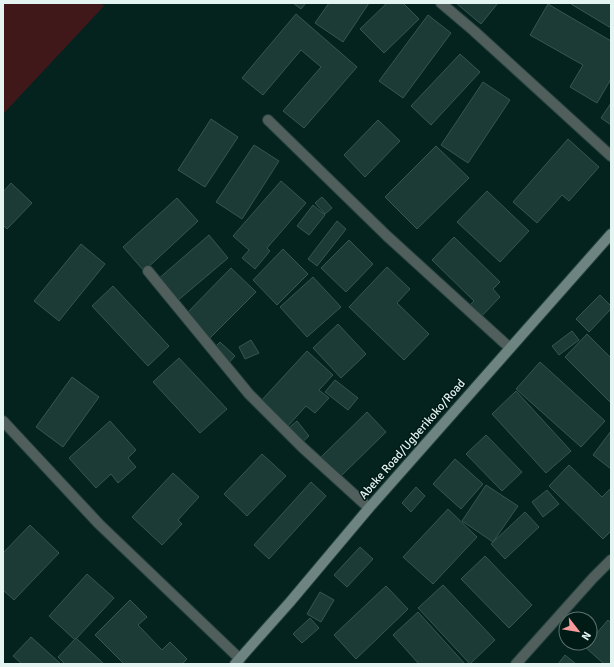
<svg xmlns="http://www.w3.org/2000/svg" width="614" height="667" font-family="Signika,sans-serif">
<rect width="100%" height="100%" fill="#04231f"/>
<polygon fill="#41181a" points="3,3 100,3 104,6 3,114"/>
<g fill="#1c3a36" stroke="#375651">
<polygon points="293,3 306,3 301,9"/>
<polygon points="329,3 369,3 343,42 315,23"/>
<polygon points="387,3 403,3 419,19 384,53 360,29"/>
<polygon points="456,3 498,3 481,24"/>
<polygon points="571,3 611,3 611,28 571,4"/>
<polygon points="548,4 611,41 611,79 597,103 570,87 583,65 530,35"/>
<polygon points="296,14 357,67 304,128 283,111 321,67 301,50 263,95 242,78"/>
<polygon points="428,15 451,33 403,98 379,81"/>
<polygon points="460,54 480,72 431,125 411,106"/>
<polygon points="483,82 510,100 468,163 441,145"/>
<polygon points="611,103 611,125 601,118"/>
<polygon points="211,119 238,137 205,187 178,170"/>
<polygon points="378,120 400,141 365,177 344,155"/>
<polygon points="568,139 599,167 569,201 562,195 537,223 513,202"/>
<polygon points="254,145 279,161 242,219 216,202"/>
<polygon points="436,146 469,178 417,229 385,197"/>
<polygon points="281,181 306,203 267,248 270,251 255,269 242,258 249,250 233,236"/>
<polygon points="11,183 32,203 7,229 3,225 3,192"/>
<polygon points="487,191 529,231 500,262 457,222"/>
<polygon points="322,197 332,208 325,214 315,203"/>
<polygon points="177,198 198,221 144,271 123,247"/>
<polygon points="313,205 325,215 309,235 297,226"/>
<polygon points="337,221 346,229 317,266 308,259"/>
<polygon points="209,235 228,258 176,302 157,280"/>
<polygon points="454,237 500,282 493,289 500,297 480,318 469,306 474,301 432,260"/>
<polygon points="349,240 373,264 346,292 321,268"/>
<polygon points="81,244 105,264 59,321 34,301"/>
<polygon points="283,249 308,274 277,305 253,280"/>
<polygon points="387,267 410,289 397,303 429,334 404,360 349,307"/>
<polygon points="231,268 256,292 210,338 186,314"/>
<polygon points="313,277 341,307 307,337 280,307"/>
<polygon points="113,286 169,346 148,366 92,306"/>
<polygon points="600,295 611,306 611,309 589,332 576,319"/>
<polygon points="338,324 366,354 341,378 313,348"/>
<polygon points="572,331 579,340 559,355 552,346"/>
<polygon points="587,334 611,358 611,403 565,357"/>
<polygon points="251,340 259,353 245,359 239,347"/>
<polygon points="220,342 235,356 226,366 211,351"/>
<polygon points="307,351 333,375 319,390 329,398 315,413 306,406 287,427 260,402"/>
<polygon points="179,358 227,409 200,433 153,382"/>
<polygon points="540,362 605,421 581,447 516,389"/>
<polygon points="72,377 99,397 63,447 36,427"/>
<polygon points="335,380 358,398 348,410 325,392"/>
<polygon points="516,391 571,451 546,473 492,414"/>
<polygon points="367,412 386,432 338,479 319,459"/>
<polygon points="110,421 136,450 128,458 136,467 118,483 111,474 96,488 69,458"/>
<polygon points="297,421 309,436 298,446 285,431"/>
<polygon points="611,431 611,469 593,455"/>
<polygon points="486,435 522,472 502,491 466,454"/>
<polygon points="262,454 286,476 247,516 224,494"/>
<polygon points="455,459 483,484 461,509 433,484"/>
<polygon points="569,465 602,497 611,488 611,531 603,539 549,486"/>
<polygon points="173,473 199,497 178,520 182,524 162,545 132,517"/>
<polygon points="311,482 326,496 269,559 254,545"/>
<polygon points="486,485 518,506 493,542 462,521"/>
<polygon points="416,487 425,496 411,512 402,503"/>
<polygon points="547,490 559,504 543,517 532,502"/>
<polygon points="448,509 477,537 433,584 403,557"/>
<polygon points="525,512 539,527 505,559 491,544"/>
<polygon points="30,525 59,553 14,600 3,590 3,553"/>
<polygon points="360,547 373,559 347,587 334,575"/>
<polygon points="485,556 532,605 509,628 461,579"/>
<polygon points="87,574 114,598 75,640 49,616"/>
<polygon points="443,585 495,640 470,664 418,608"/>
<polygon points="386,586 408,609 356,659 334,635"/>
<polygon points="320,592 334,600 321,622 307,614"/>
<polygon points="130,600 147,617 138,625 162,650 170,642 187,659 182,664 124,664 95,635"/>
<polygon points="418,612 465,664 419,664 393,635"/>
<polygon points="310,618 319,628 302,643 293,634"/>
<polygon points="608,620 611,623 611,664 604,664 585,647 588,643 590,643 590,641"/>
<polygon points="31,637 61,664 22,664 13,656"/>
<polygon points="76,638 104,664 65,664 58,657"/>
<polygon points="565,655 576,664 558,664"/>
</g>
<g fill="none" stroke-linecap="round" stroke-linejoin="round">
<g stroke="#23403c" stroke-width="12">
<g id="street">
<polyline points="441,3 474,31 611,156"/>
<polyline points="268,120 387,236 510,348"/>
<polyline points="148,271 249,394 302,447 369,508"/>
<polyline points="3,421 99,524 240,659"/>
<polyline points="516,664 593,578 611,560"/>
</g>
</g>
<g stroke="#23403c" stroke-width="12">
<polyline id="secondary" points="235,664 290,602 369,508 611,234"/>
</g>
<use href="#street" stroke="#515f5c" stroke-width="10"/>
<use href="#secondary" stroke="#6e8480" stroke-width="10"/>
</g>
<g text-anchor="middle" stroke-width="3" stroke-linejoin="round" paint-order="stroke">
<g font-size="12" fill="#e3f4f1" stroke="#001a16">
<text transform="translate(412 439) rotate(-49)" y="4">Abeke Road/Ugberikoko/Road</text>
</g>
</g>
<rect width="614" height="667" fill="none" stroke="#e3f4f1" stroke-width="8"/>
<g transform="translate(578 631) rotate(121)"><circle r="19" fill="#001a16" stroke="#5b716e"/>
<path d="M0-3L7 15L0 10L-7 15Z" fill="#f59b9b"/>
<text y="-6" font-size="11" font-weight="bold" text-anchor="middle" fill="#e3f4f1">N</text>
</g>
</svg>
